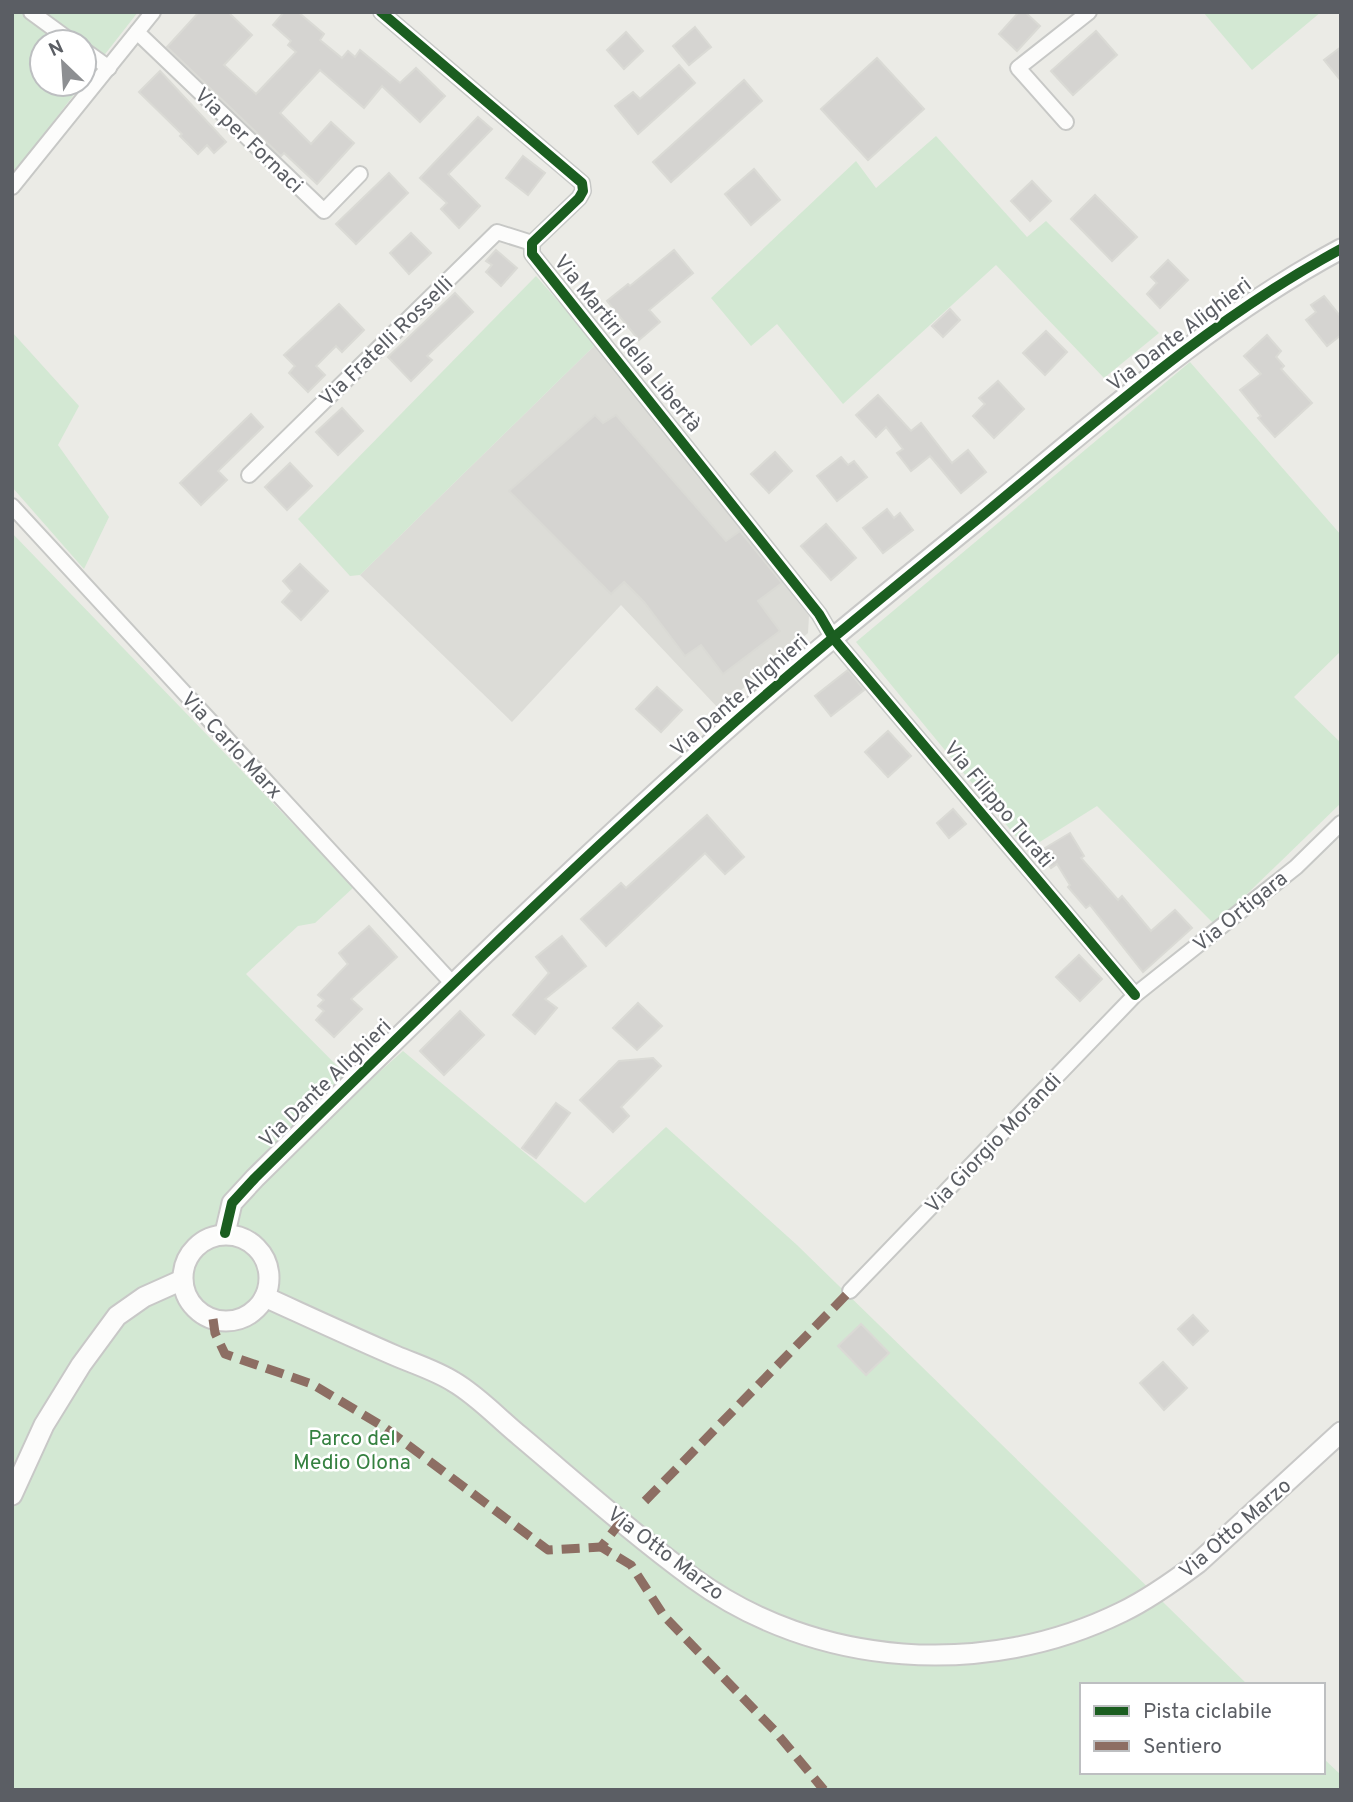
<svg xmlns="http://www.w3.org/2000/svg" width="1353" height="1802" font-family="Overpass,sans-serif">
<rect width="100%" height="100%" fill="#ebebe6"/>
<polygon fill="#dcdcd7" points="596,344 809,616 808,633 719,709 621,605 512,722 360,575"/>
<g fill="#d3e8d3">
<polygon points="12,12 138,12 84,81 84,42 42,42 42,84 82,84 12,176"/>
<polygon points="1203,12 1321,12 1252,70"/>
<polygon points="936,136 1027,237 1046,221 1159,333 1104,378 996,265 843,404 777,324 751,346 711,298 856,161 876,188"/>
<polygon points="536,276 596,344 360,575 350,576 298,519"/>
<polygon points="12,332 79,406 58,445 109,517 84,569 12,487"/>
<polygon points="1190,362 1341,535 1341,651 1294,697 1341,743 1341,803 1215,925 1097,806 1027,850 856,642"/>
<polygon points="12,533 354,887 315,923 298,926 246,974 360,1089 403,1051 585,1203 666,1127 797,1245 1248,1685 1082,1685 1082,1772 1323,1772 1323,1758 1341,1775 1341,1790 12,1790"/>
</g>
<g fill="#d5d4d1" stroke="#dadad5" stroke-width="2">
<polygon points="199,12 228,12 252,35 224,65 256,94 296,52 288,45 291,41 273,25 284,12 298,12 324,34 320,40 342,58 348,51 355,57 360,50 400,83 416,68 445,96 420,122 382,86 364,108 320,70 280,113 311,144 331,122 354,143 317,184 284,153 281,156 167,47"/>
<polygon points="1019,12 1025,12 1040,26 1017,51 999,34"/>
<polygon points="695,27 711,47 689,65 673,46"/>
<polygon points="1096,31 1117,55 1073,95 1051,71"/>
<polygon points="626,32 643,51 624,69 607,50"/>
<polygon points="1341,47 1341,81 1324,60"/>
<polygon points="877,58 924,109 868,160 821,109"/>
<polygon points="679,65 695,83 638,134 615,106 633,92 640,99"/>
<polygon points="160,71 226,142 214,153 207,145 198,154 180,136 182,134 139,92"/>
<polygon points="744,80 762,101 671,182 653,162"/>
<polygon points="478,117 492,129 448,174 480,206 459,228 441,209 447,203 420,178"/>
<polygon points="523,156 545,173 528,195 506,178"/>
<polygon points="754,169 780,200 751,225 725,194"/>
<polygon points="389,173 408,193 356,244 336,224"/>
<polygon points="1032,181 1051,201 1030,221 1011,201"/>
<polygon points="1095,195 1137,237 1112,261 1071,219"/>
<polygon points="411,233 431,253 409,274 390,253"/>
<polygon points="496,250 517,268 501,286 486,272 492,265 486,261"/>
<polygon points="674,250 693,273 649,310 660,322 639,340 607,301 628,284 630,286"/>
<polygon points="1168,260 1188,280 1160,308 1147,294 1157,283 1151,277"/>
<polygon points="455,293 473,312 427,356 432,360 411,381 388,357"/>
<polygon points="1324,296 1341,317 1341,335 1327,346 1306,320 1316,312 1311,305"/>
<polygon points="339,304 364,330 342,352 336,346 316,366 325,375 308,392 289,373 295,366 284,355"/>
<polygon points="950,309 960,320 943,337 932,326"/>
<polygon points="1046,331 1067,352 1045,375 1023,353"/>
<polygon points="1267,335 1281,351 1276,357 1284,366 1281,369 1312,403 1275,437 1258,418 1261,416 1240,390 1261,374 1244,356"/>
<polygon points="998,381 1024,409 994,438 973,416 985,404 979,398"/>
<polygon points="878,395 911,431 921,423 952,463 968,450 986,472 961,493 930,456 911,471 897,453 903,449 886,427 876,437 856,415"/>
<polygon points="342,408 363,431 338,455 316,432"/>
<polygon points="251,414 263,427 218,471 227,480 201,505 180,483"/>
<polygon points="595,415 603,423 616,415 726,541 740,531 782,583 758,601 780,631 723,674 701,645 685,656 644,602 624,582 611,594 509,491"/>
<polygon points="775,452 792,471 769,493 751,474"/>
<polygon points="841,457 848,465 854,461 867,477 837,501 817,476"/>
<polygon points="290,463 312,486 287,510 265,487"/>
<polygon points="887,509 894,518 900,513 913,530 883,553 863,528"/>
<polygon points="826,524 856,558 831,580 801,546"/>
<polygon points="300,564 328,591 301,620 282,602 292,591 283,581"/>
<polygon points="848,670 864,690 831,716 815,696"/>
<polygon points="657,687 682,710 661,732 636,709"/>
<polygon points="888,731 911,756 888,777 865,752"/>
<polygon points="953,809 966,824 949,838 937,823"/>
<polygon points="707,815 744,857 725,874 705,853 606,946 581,919 621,883 626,888"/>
<polygon points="1070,833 1084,856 1081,858 1118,900 1122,896 1151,931 1175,910 1192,928 1143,972 1090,905 1086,908 1068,887 1070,885 1057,864 1051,868 1040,851"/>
<polygon points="369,926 397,957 351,999 362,1009 334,1037 316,1020 324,1011 318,1006 324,1000 318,995 348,964 339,953"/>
<polygon points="562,936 586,966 545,999 557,1008 535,1034 513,1015 549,973 536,957"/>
<polygon points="1079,955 1102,979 1080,1001 1056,977"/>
<polygon points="638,1003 662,1026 637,1050 613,1028"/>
<polygon points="460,1011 484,1035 444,1075 420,1051"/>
<polygon points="653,1058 661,1066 621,1107 629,1116 613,1132 580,1100 619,1061"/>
<polygon points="556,1103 570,1113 536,1158 522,1148"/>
<polygon points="1193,1315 1208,1331 1193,1345 1178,1329"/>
<polygon points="861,1324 889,1353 866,1375 838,1346"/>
<polygon points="1163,1362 1187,1388 1164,1410 1140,1383"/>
</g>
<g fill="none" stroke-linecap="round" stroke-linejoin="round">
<g stroke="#c7c8c6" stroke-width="18">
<g id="street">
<polyline points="31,12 72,42"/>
<polyline points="381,12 582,183 583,191 579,198 532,243 532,254 819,614 833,638 1135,995"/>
<polyline points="137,32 324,211 360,174"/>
<polyline points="84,50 109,68"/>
<polyline points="1066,122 1018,68 1089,12"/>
<polyline points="12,187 153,12"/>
<polyline points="249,475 497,232 532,243"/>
<polyline points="12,506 453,984"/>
<polyline points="850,1291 1135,995 1296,867 1341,823"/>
</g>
</g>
<g stroke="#c8c8c7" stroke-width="23">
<g id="secondary">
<path d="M225,1233L232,1203L255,1178C407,1028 560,878 719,736C803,661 891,590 978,519C1095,423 1207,321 1341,249"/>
<circle cx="226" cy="1278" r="43"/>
<path d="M265,1297C309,1317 352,1337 396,1356C415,1364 437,1371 454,1382C478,1396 499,1419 520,1436C577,1484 633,1534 693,1578C816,1668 986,1679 1122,1612C1149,1599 1174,1581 1198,1563L1341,1432"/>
<polyline points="12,1495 44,1425 81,1365 117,1316 144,1297 182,1280"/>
</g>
</g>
<use href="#street" stroke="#fcfcfb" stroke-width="14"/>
<use href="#secondary" stroke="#fcfcfb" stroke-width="19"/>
<g stroke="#8d6e63" stroke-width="9" stroke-dasharray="18 9" stroke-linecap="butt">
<polyline points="213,1319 215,1333 225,1354 312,1384 384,1427 548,1550 601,1547"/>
<polyline points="645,1501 850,1291"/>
<polyline points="622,1520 601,1547 631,1565 664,1616 774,1730 824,1790"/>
</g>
<g stroke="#fff" stroke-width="15">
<g id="cycleway">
<polyline points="381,12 582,183 583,191 579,198 532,243 532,254 819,614 833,638 1135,995"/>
<path d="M225,1233L232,1203L255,1178C407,1028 560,878 719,736C803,661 891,590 978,519C1095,423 1207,321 1341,249"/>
</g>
</g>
<use href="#cycleway" stroke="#1b5e20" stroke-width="10"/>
</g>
<g text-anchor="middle" stroke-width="5" stroke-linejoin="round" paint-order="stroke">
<g font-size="21" fill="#5b5e64" stroke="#fff">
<text transform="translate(249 140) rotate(44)" y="7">Via per Fornaci</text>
<text transform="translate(1179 334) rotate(-37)" y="7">Via Dante Alighieri</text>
<text transform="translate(386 341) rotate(-44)" y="7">Via Fratelli Rosselli</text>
<text transform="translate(628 343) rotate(51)" y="7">Via Martiri della Libertà</text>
<text transform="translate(739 695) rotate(-41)" y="7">Via Dante Alighieri</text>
<text transform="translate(232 745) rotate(47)" y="7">Via Carlo Marx</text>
<text transform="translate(999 804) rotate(50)" y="7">Via Filippo Turati</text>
<text transform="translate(1240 911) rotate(-39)" y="7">Via Ortigara</text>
<text transform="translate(325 1083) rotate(-44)" y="7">Via Dante Alighieri</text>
<text transform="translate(993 1143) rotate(-46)" y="7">Via Giorgio Morandi</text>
<text transform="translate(1235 1528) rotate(-41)" y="7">Via Otto Marzo</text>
<text transform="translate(666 1553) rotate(37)" y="7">Via Otto Marzo</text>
</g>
<g font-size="21" fill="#358140" stroke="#fff">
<text x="352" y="1445">Parco del<tspan x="352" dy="24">Medio Olona</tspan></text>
</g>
</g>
<rect width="1353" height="1802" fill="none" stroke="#5b5e64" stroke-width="28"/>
<rect x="1080" y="1683" width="245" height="91" fill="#ffffff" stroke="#bdbfc1" stroke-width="2"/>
<rect x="1094" y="1706" width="35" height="10" fill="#1b5e20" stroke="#bdbfc1" stroke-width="2"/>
<text x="1143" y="1718" font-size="21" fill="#5b5e64">Pista ciclabile</text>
<rect x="1094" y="1741" width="35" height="10" fill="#8d6e63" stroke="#bdbfc1" stroke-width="2"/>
<text x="1143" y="1753" font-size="21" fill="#5b5e64">Sentiero</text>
<g transform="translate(63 63) rotate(335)"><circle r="33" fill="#ffffff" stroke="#bdbfc1" stroke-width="2"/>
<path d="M0-5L12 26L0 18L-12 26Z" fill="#8d8f92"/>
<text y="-10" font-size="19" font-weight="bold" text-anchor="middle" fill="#5b5e64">N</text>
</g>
</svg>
